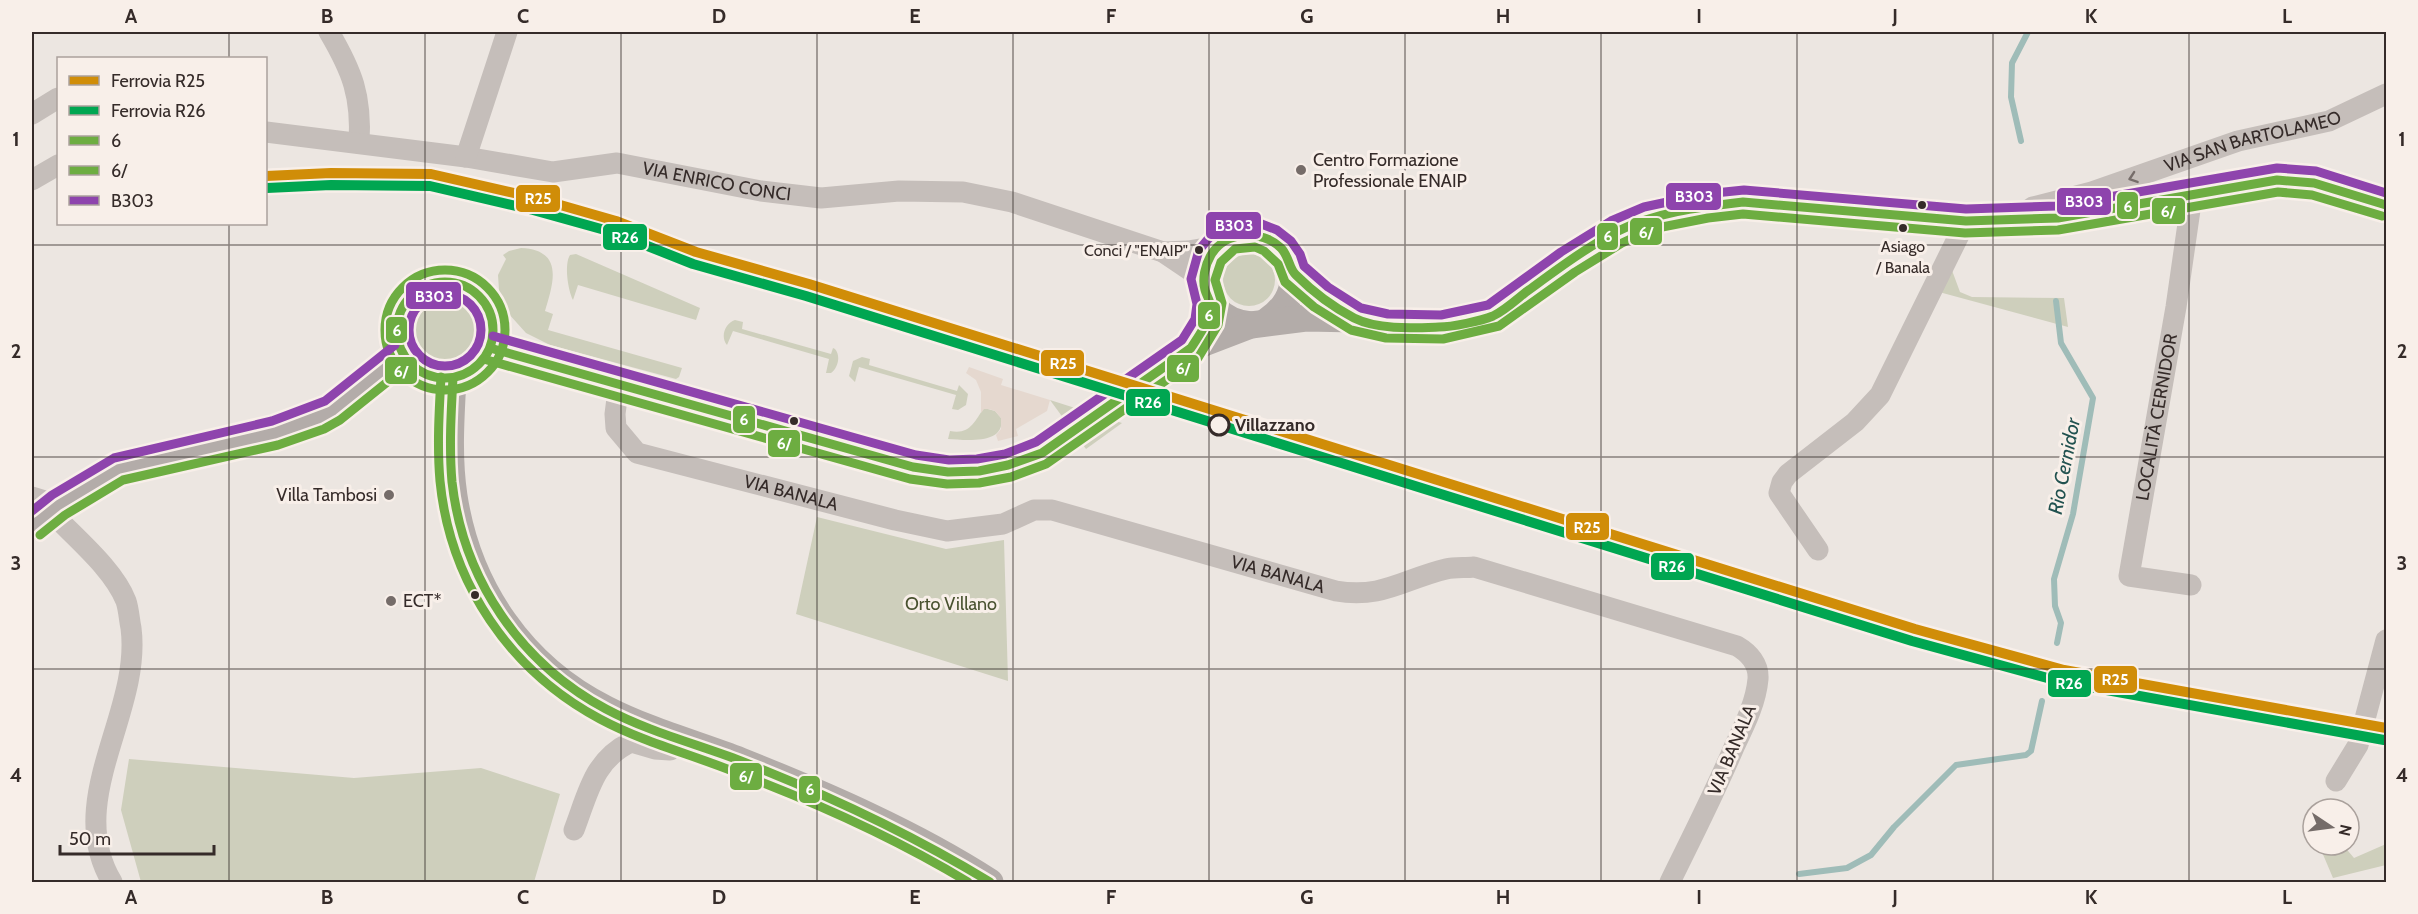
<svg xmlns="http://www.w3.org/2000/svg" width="2418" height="914" font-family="Cabin,sans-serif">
<rect width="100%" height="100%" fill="#ece6e1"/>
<g fill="#cecfbc">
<path d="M521,248C565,250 553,284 545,311L553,314L548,330L682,368L679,377L676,379L550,345L526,333L507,312L499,290L498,275L506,259L503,255L509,251Z"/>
<circle cx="1249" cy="280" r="26"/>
<path d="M576,254L700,308L696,320L578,285L573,300C568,290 564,264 570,255Z"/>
<polygon points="1950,265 1960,292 1972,297 2064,298 2068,327 1939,292"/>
<circle cx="445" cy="331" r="33"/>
<path d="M735,320L743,322L742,329L831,354L833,348L835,349C841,356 838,368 831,373H826L829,359L733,331L727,345C720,337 725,323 735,320Z"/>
<polygon points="862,357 870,359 869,365 957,391 959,385 968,394 966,405 958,410 952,409 956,395 859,367 855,382 849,376 853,361"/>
<polygon points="1050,400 1122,423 1086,449"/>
<path d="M984,408L995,411L1001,418C1006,445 965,440 948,439L950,431C970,435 974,422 984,408Z"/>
<polygon points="817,517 946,549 1004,540 1008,681 796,614"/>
<polygon points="129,759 354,778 481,768 560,794 534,882 141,882 121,810"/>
<polygon points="2386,844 2386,865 2333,878 2319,845 2343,845 2354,858"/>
</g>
<polygon fill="#e5d8cf" points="969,367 1003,379 1001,385 1050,400 1047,411 1016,429 1018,436 998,441 996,435 1001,429 1001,418 995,411 989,409 984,409 981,413 981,392 976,380 966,373"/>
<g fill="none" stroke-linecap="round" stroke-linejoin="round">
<g stroke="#9fbcb8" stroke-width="6">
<polyline points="2021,141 2011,97 2012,63 2028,32"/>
<polyline points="2056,301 2061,343 2093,398 2073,514 2054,579 2055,606 2061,623 2057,643"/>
<polyline points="1799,874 1847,868 1871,855 1894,827 1956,765 2026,755 2031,751 2042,701"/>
</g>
<polyline stroke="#c7c1bc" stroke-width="27" stroke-dasharray="27 14" stroke-linecap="butt" points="1066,437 1191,348"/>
<g stroke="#c5beba" stroke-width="21">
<path d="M329,32C352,71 362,96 359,143"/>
<polyline points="32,114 58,98"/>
<path id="s1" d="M266,132L466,157L553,172L617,163L761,191L821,198L899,191L963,192L1012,202L1163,252L1203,279"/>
<polyline points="466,157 507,32"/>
<polyline points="32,180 58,165"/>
<path id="s2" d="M2017,218L2033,207L2092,192L2238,141L2329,121L2386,94"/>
<polyline points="1163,252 1188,251 1218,246"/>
<path id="s3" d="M619,383L615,414L616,428L637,453L895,520L947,531L1003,524L1034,510H1052L1336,591C1382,599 1404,579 1446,569C1455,567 1465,568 1474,567L1737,646C1749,653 1759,664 1758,679C1756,702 1745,724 1735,745C1715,792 1692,837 1670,882"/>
<polyline points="32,497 58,505"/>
<path d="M50,511C74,537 113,568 126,601C129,610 129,619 131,628C142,713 63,800 112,882"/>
<polyline points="1818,550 1779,493 1782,482 1788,474 1855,422 1880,395 1966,221"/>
<path id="s4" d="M2191,585L2129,576L2176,307L2192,196"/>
<polyline points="2336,781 2358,745 2386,640"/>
<path d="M574,830C588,794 593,760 631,742L655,749L670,750L675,738"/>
</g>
<g stroke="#b3aca9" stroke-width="27">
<polyline points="1293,273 1321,297 1355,318"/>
<circle cx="445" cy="330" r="48"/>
<path d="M1251,325C1186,319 1191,233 1252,235C1264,236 1276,242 1283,252C1303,277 1291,305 1267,321"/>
<path d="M490,348L932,471C984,477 1022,466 1066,437"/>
<polyline points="1191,348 1251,325 1306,318 1356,319 1387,326 1442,327 1466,323 1493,316 1568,262 1616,232 1648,218 1706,206 1743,202 1966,221 2058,218 2277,180 2314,183 2386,205"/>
<path d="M453,378C451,417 448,457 454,496C468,588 522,667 606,709C649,731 697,744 741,761C826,795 914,833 990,882"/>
<polyline points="32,526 58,505 118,469 275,433 319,418 332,411 403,354"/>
</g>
<g stroke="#f8efe9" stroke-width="14">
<g id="bus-1">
<circle cx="445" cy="330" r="48"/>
<path d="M490,348L913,467L948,472L979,471L1008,465L1042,453L1191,348C1199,335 1212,319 1210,303C1209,299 1206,294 1205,290C1202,279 1205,265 1211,255C1225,231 1262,229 1281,248C1289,256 1289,269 1296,275C1313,292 1333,307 1354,318C1378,330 1413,328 1439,327C1452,327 1481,321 1493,316C1504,311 1516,300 1526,292C1555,271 1584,249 1616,232C1655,212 1700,207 1743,202L1966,221L2058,218L2277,180L2314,183L2386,205"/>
<path d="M453,378C451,413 449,448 452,482C463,579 520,663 606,709C649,732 697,744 741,761C828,795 911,834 990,882"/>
</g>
</g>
<g stroke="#f8efe9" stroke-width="14">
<g id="bus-2">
<circle cx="445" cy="330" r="60"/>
<polyline points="487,360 910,479 947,484 979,483 1011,477 1046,464 1198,358 1218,325 1222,303 1215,280 1221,262 1235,249 1255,247 1264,251 1278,264 1285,282 1314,307 1351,330 1386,338 1443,339 1499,326 1575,272 1622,243 1652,229 1708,218 1743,214 1965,233 2058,230 2278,192 2312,195 2382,216"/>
<path d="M441,377C439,412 437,447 440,481C450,583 510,671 600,719C643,742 690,754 735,772C815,802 895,838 968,882"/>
<polyline points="40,535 65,515 123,480 278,445 324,429 340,420 411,363"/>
</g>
</g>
<g stroke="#f8efe9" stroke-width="14">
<g id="bus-3">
<circle cx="445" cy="330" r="36"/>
<polyline points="493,336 916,455 949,460 977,459 1005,454 1036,442 1182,340 1195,319 1197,304 1191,279 1199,250 1209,238 1223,228 1242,223 1259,223 1277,230 1291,241 1300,254 1304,266 1328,287 1361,308 1388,314 1441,315 1488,305 1561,252 1611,221 1644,207 1705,194 1744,190 1966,209 2057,206 2277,168 2316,171 2386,193"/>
<polyline points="32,511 52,495 114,458 272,421 325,401 395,345"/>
</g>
</g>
<use href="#bus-1" stroke="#6dad41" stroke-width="9"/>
<use href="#bus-2" stroke="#6dad41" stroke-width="9"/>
<use href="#bus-3" stroke="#8e44ad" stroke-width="9"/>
<g stroke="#f8efe9" stroke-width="15">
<polyline id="rail-1" points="266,176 331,173 431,174 536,198 616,221 696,252 809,284 1915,629 2064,670 2386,728"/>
</g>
<g stroke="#f8efe9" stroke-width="15">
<polyline id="rail-2" points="267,188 331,185 430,186 533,210 612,232 693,264 806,296 1912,641 2062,682 2384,740"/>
</g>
<use href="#rail-1" stroke="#d08d08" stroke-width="10"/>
<use href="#rail-2" stroke="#00a651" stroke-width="10"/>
</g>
<defs><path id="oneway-chevron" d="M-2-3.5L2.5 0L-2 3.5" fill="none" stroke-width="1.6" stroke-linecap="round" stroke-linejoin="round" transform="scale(1.5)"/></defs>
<use stroke="#766d6a" href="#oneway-chevron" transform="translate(2133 178) rotate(161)"/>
<path fill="none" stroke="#352b29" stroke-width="1.5" stroke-opacity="0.55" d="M229,32V58M425,32V882M621,32V882M817,32V882M1013,32V882M1209,32V882M1405,32V882M1601,32V882M1797,32V882M1993,32V882M2189,32V882M229,224V882M32,245H2386M32,457H2386M32,669H2386"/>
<g fill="#756c69" stroke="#f8efe9" stroke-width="2">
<circle cx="1301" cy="170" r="6"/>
<circle cx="389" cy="495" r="6"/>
<circle cx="391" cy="601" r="6"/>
</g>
<g fill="#352b29" stroke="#f8efe9" stroke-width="2">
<circle cx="1922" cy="205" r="5"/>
<circle cx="1903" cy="228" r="5"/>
<circle cx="1199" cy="250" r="5"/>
<circle cx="794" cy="421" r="5"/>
<circle cx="475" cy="595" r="5"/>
</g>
<circle fill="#f8efe9" stroke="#352b29" stroke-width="3" cx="1219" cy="425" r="10"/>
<g text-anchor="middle" stroke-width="6" stroke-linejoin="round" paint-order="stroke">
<g font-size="16" fill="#352b29" stroke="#f8efe9">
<text x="1903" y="252">Asiago<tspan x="1903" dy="21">/ Banala</tspan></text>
<text x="1188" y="256" text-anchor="end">Conci / "ENAIP"</text>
</g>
<g font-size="18" fill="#352b29" stroke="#f8efe9">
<text dy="6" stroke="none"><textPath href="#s2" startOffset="249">VIA SAN BARTOLAMEO</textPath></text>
<text dy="6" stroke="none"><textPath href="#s1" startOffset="456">VIA ENRICO CONCI</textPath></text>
<text dy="6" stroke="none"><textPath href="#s4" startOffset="224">LOCALITÀ CERNIDOR</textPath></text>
<text dy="6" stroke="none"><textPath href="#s3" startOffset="237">VIA BANALA</textPath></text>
<text dy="6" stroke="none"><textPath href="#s3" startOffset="741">VIA BANALA</textPath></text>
<text transform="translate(1732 750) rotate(-67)" y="6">VIA BANALA</text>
</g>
<g font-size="18" fill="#352b29" stroke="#f8efe9" text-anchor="start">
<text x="1313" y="166">Centro Formazione<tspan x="1313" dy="21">Professionale ENAIP</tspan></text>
<text x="377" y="501" text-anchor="end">Villa Tambosi</text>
<text x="403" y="607">ECT*</text>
</g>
<g font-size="18" font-weight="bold" fill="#352b29" stroke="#f8efe9" text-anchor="start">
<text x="1235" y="431">Villazzano</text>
</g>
<g font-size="18" fill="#48512f" stroke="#f8efe9">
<text x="951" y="610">Orto Villano</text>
</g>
<g font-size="20" font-style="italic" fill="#225250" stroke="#f8efe9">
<text transform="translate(2064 466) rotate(-79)" y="7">Rio Cernidor</text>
</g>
</g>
<g stroke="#f8efe9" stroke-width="2">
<rect x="1665" y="182" width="57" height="29" rx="6" fill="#8e44ad"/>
<rect x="515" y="184" width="46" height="29" rx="6" fill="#d08d08"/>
<rect x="2056" y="187" width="56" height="29" rx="6" fill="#8e44ad"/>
<rect x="2116" y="191" width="23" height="29" rx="6" fill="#6dad41"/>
<rect x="2151" y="197" width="35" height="28" rx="6" fill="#6dad41"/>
<rect x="1205" y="211" width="57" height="29" rx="6" fill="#8e44ad"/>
<rect x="1629" y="217" width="34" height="29" rx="6" fill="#6dad41"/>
<rect x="1596" y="222" width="23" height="29" rx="6" fill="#6dad41"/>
<rect x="602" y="223" width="46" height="28" rx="6" fill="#00a651"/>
<rect x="405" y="281" width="57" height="29" rx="6" fill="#8e44ad"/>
<rect x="1197" y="301" width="24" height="29" rx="6" fill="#6dad41"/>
<rect x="385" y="316" width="23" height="28" rx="6" fill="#6dad41"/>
<rect x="1040" y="349" width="45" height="28" rx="6" fill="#d08d08"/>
<rect x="1166" y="354" width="34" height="29" rx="6" fill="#6dad41"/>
<rect x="384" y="356" width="34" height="29" rx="6" fill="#6dad41"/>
<rect x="1125" y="388" width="46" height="29" rx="6" fill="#00a651"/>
<rect x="732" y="405" width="24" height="29" rx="6" fill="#6dad41"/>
<rect x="767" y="429" width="34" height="29" rx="6" fill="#6dad41"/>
<rect x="1565" y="512" width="45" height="29" rx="6" fill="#d08d08"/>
<rect x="1650" y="552" width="45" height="29" rx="6" fill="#00a651"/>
<rect x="2093" y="665" width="45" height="29" rx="6" fill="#d08d08"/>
<rect x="2047" y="669" width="45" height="29" rx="6" fill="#00a651"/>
<rect x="729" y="762" width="34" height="29" rx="6" fill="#6dad41"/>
<rect x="798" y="775" width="23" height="29" rx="6" fill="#6dad41"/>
</g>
<g font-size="16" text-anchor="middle" font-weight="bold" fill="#fff">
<text x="1694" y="202">B303</text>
<text x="538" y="204">R25</text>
<text x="2084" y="207">B303</text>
<text x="2128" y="212">6</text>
<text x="2168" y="217">6/</text>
<text x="1234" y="231">B303</text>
<text x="1646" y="238">6/</text>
<text x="1608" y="242">6</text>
<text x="625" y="243">R26</text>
<text x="434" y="302">B303</text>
<text x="1209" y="321">6</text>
<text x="397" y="336">6</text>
<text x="1063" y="369">R25</text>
<text x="1183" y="374">6/</text>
<text x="401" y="377">6/</text>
<text x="1148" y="408">R26</text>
<text x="744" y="425">6</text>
<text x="784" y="449">6/</text>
<text x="1587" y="533">R25</text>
<text x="1672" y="572">R26</text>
<text x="2115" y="685">R25</text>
<text x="2069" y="689">R26</text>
<text x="746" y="782">6/</text>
<text x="810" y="795">6</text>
</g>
<rect width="2418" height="914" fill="none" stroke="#f8efe9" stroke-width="66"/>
<rect x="57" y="57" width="210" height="168" fill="#f8efe9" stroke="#aaa19c" stroke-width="1.5"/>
<rect x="69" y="76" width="30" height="9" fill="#d08d08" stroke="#aaa19c" stroke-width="1.5"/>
<text x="111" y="87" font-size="18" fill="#352b29">Ferrovia R25</text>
<rect x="69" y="106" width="30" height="9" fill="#00a651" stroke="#aaa19c" stroke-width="1.5"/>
<text x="111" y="117" font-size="18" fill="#352b29">Ferrovia R26</text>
<rect x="69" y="136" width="30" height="9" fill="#6dad41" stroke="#aaa19c" stroke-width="1.5"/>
<text x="111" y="147" font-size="18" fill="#352b29">6</text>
<rect x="69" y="166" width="30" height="9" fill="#6dad41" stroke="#aaa19c" stroke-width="1.5"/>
<text x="111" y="177" font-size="18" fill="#352b29">6/</text>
<rect x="69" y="196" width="30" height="9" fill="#8e44ad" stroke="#aaa19c" stroke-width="1.5"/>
<text x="111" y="207" font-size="18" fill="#352b29">B303</text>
<g transform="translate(2331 827) rotate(103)"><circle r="28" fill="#f8efe9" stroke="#aaa19c" stroke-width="1.5"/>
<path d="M0-4.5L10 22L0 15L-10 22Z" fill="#756c69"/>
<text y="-9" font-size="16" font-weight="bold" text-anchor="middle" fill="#352b29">N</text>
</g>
<path d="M60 845v9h154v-9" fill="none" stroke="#352b29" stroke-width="3"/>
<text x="69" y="845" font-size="18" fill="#352b29" stroke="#f8efe9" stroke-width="4.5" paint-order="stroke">50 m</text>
<rect x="33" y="33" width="2352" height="848" fill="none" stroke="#352b29" stroke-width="2"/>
<g font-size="20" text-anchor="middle" font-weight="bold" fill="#352b29">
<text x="131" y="23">A</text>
<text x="327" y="23">B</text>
<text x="523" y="23">C</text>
<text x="719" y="23">D</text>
<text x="915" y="23">E</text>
<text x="1111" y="23">F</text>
<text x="1307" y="23">G</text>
<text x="1503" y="23">H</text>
<text x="1699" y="23">I</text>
<text x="1895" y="23">J</text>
<text x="2091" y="23">K</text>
<text x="2287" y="23">L</text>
<text x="16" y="146">1</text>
<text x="2402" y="146">1</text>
<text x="16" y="358">2</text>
<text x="2402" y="358">2</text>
<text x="16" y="570">3</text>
<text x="2402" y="570">3</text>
<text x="16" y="782">4</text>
<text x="2402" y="782">4</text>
<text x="131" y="904">A</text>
<text x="327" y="904">B</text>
<text x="523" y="904">C</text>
<text x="719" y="904">D</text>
<text x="915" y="904">E</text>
<text x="1111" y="904">F</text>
<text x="1307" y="904">G</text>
<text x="1503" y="904">H</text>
<text x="1699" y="904">I</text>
<text x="1895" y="904">J</text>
<text x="2091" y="904">K</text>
<text x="2287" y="904">L</text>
</g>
</svg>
